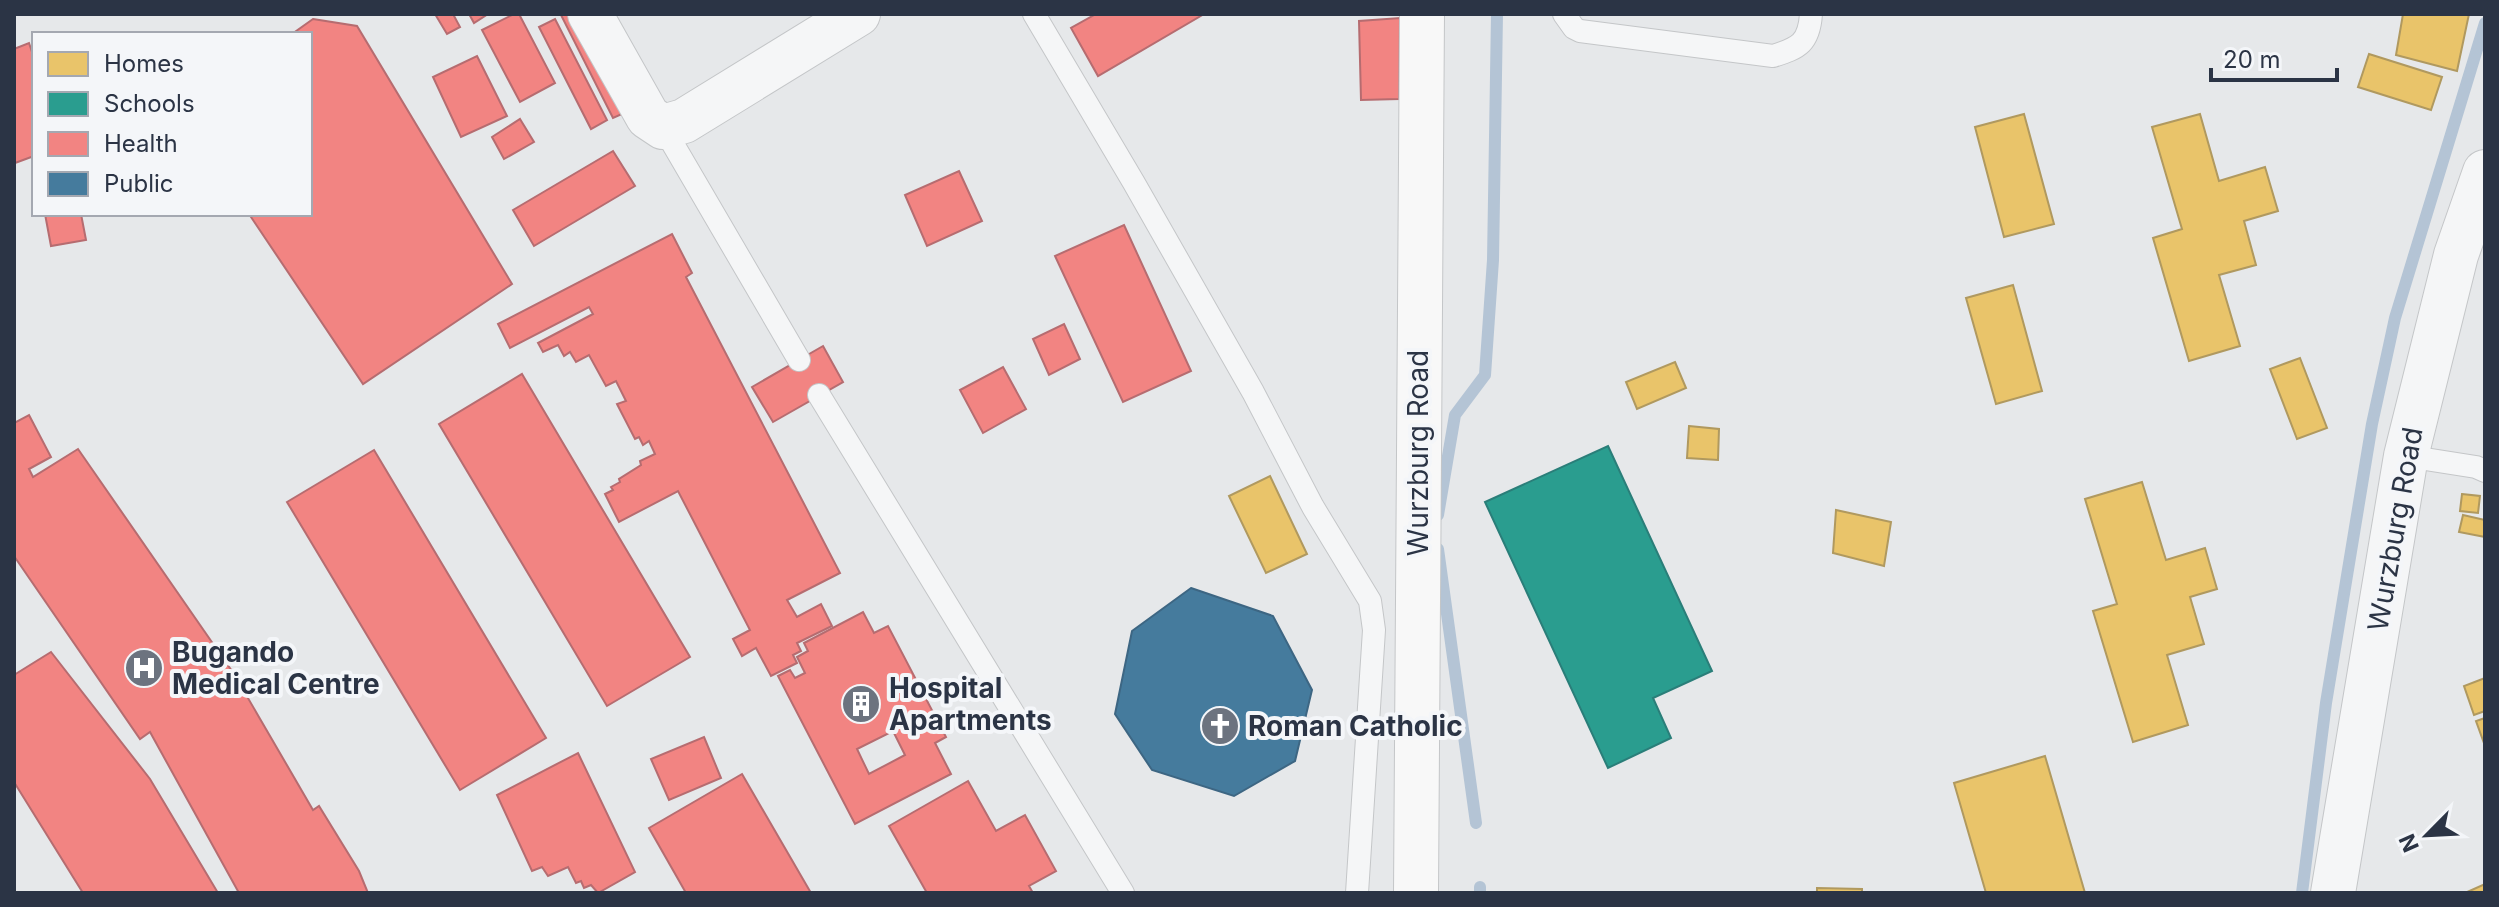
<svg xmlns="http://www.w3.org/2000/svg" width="2499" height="907" font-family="Inter,sans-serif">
<rect width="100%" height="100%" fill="#e6e8ea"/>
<g fill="#e9c46a" stroke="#b0995f" stroke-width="2">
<polygon points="2403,14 2469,14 2457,71 2396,55"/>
<polygon points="2369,54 2442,77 2431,110 2358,87"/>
<polygon points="2024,114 2054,224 2004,237 1975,127"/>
<polygon points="2200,114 2219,181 2265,167 2278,211 2244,221 2256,265 2219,275 2240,346 2189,361 2153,238 2182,229 2152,127"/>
<polygon points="2013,285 2042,391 1996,404 1966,298"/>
<polygon points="2300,358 2327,428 2297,439 2270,369"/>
<polygon points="1675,362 1686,388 1637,409 1626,382"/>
<polygon points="1689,426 1719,429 1718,460 1687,458"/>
<polygon points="1270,476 1307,554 1266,573 1229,496"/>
<polygon points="2142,482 2166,560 2205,548 2217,589 2190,597 2204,644 2167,655 2188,725 2133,742 2093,611 2117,604 2085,499"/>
<polygon points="2462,494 2480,496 2478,513 2460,511"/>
<polygon points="1836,510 1891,522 1884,566 1833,553"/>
<polygon points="2463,515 2485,520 2485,537 2459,532"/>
<polygon points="2485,678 2485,711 2474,715 2464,686"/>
<polygon points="2485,718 2485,746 2476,721"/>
<polygon points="2045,756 2085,893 1986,893 1954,783"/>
<polygon points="2485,884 2485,893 2465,893"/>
<polygon points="1817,888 1862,889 1862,893 1817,893"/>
</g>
<polygon fill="#2a9d8f" stroke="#2a7e79" stroke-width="2" points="1608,446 1712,671 1653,698 1671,738 1608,768 1485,502"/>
<g fill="#f28482" stroke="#b66c70" stroke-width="2" fill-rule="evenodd">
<polygon points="435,14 453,14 460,27 447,34"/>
<polygon points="469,14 488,14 474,23"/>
<polygon points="514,14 519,14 555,83 520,102 482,30"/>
<polygon points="563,14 582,14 631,110 613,118 561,15"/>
<polygon points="1096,14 1204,14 1098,76 1071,28"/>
<polygon points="1400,18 1399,99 1361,100 1359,21"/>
<polygon points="313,19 357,26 512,284 363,384 249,214 310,214 310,34 292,34"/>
<polygon points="555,19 607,120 591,129 539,27"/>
<polygon points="29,43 34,58 34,156 15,163 14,49"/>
<polygon points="477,56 507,116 461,137 433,77"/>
<polygon points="520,119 534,142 504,159 492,137"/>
<polygon points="613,151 635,186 534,246 513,210"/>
<polygon points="959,171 982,221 927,246 905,195"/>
<polygon points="45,214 81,214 86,240 51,246"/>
<polygon points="1124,225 1191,371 1123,402 1055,256"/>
<polygon points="672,234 692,273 686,277 840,573 787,600 797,617 821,604 832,626 797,643 801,651 793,655 797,663 771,676 756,648 742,656 733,639 750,630 678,491 619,522 605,494 613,490 611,487 620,482 619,479 641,465 640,461 655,454 649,441 643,445 639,437 635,439 617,404 626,401 616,381 606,386 589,355 576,362 570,352 564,356 558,345 543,352 538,343 593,314 589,307 510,348 498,324"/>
<polygon points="1064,324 1080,359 1049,375 1033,339"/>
<polygon points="823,346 843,382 773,422 752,387"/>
<polygon points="1003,367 1026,409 983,433 960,390"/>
<polygon points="522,374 690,657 607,706 439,424"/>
<polygon points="29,415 51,457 29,469 33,477 78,449 234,674 313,810 319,806 359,871 368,893 239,893 150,732 140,739 14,556 14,423"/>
<polygon points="374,450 546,738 460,790 287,502"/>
<path d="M863,612L874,633L888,626L946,737L935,743L951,774L855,824L778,676L790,670L795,678L805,673L797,657L808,651L804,643ZM893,731L905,755L869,774L857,749Z"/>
<polygon points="51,652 150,779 218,893 83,893 14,782 14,675"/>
<polygon points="704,737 721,778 669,800 651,759"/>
<polygon points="578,753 635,872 598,893 591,885 584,888 581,881 576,883 568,867 548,876 542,867 532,871 497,795"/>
<polygon points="742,774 811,893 686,893 649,828"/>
<polygon points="968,781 996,831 1025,815 1056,871 1029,886 1033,893 927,893 889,826"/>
</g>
<polygon fill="#457b9d" stroke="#3d6683" stroke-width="2" points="1191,588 1273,616 1312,690 1295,761 1234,796 1152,770 1115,714 1132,631"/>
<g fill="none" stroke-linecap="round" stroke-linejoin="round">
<g stroke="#b4c4d5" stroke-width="12">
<polyline points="1438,515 1455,415 1485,375 1493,260 1497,14"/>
<polyline points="1438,549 1476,823"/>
<polyline points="1480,893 1480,887"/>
<polyline points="2302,893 2326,703 2372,424 2395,318 2485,23"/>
</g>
<g stroke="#c4c6c8" stroke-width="24">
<g id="lane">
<polyline points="1034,14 1134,183 1253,392 1313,507 1370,601 1374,630 1357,893"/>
<path d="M1564,14L1574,28L1580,31L1773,56C1799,48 1809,43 1811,14"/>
<polyline points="663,127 799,360"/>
<polyline points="819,395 1123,893"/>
<polyline points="2406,456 2476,467 2485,471"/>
</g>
</g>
<g stroke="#c4c6c8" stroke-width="46">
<g id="street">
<polyline points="590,14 648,117 663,127 684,121 858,14"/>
<polyline points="2333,893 2406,456 2456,255 2485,172"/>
</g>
</g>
<g stroke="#c4c6c8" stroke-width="46">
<polyline id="secondary" points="1416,893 1422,14"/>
</g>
<use href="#lane" stroke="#f5f6f7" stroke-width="22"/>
<use href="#street" stroke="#f5f6f7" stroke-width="44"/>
<use href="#secondary" stroke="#f8f8f8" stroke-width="44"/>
</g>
<defs>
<g id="hospital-disc" transform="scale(2)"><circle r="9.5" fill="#6c737f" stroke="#f4f6f9"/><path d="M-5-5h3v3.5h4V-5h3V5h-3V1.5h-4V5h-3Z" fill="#fff"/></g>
<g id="building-disc" transform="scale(2)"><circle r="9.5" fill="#6c737f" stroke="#f4f6f9"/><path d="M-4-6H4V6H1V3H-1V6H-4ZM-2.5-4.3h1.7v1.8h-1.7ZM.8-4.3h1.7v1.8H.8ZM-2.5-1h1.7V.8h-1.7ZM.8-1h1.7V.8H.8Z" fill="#fff"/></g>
<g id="church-disc" transform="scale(2)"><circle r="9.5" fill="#6c737f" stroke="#f4f6f9"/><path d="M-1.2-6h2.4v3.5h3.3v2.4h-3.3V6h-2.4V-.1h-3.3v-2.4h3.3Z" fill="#fff"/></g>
</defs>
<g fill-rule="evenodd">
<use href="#hospital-disc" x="144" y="668"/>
<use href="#building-disc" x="861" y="704"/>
<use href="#church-disc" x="1220" y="726"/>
</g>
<g text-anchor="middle" stroke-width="8" stroke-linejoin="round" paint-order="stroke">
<g font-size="28" fill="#2b3445" stroke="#f4f6f9">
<text transform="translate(1418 453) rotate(-90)" y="10">Wurzburg Road</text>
<text transform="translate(2395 529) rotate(-80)" y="10">Wurzburg Road</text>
</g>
<g font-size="28" font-weight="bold" fill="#2b3445" stroke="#f4f6f9" text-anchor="start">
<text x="172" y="662">Bugando<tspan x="172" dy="32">Medical Centre</tspan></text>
<text x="889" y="698">Hospital<tspan x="889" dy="32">Apartments</tspan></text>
<text x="1248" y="736">Roman Catholic</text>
</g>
</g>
<rect width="2499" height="907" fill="none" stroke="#2b3445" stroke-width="32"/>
<rect x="32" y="32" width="280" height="184" fill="#f4f6f9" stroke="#a4a8b1" stroke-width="2"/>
<rect x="48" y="52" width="40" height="24" fill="#e9c46a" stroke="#a4a8b1" stroke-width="2"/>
<text x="104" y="72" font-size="24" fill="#2b3445">Homes</text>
<rect x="48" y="92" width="40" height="24" fill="#2a9d8f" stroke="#a4a8b1" stroke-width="2"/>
<text x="104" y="112" font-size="24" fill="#2b3445">Schools</text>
<rect x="48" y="132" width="40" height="24" fill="#f28482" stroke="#a4a8b1" stroke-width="2"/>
<text x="104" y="152" font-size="24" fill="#2b3445">Health</text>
<rect x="48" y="172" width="40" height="24" fill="#457b9d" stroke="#a4a8b1" stroke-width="2"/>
<text x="104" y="192" font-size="24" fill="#2b3445">Public</text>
<g transform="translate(2427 835) rotate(246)" stroke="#f4f6f9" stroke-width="6" paint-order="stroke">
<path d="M0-6L14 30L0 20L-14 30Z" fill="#2b3445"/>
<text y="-12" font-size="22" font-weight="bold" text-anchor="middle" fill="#2b3445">N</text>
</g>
<path d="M2211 68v12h126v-12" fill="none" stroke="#2b3445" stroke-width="4"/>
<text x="2223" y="68" font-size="24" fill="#2b3445" stroke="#f4f6f9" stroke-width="6" paint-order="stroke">20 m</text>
</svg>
